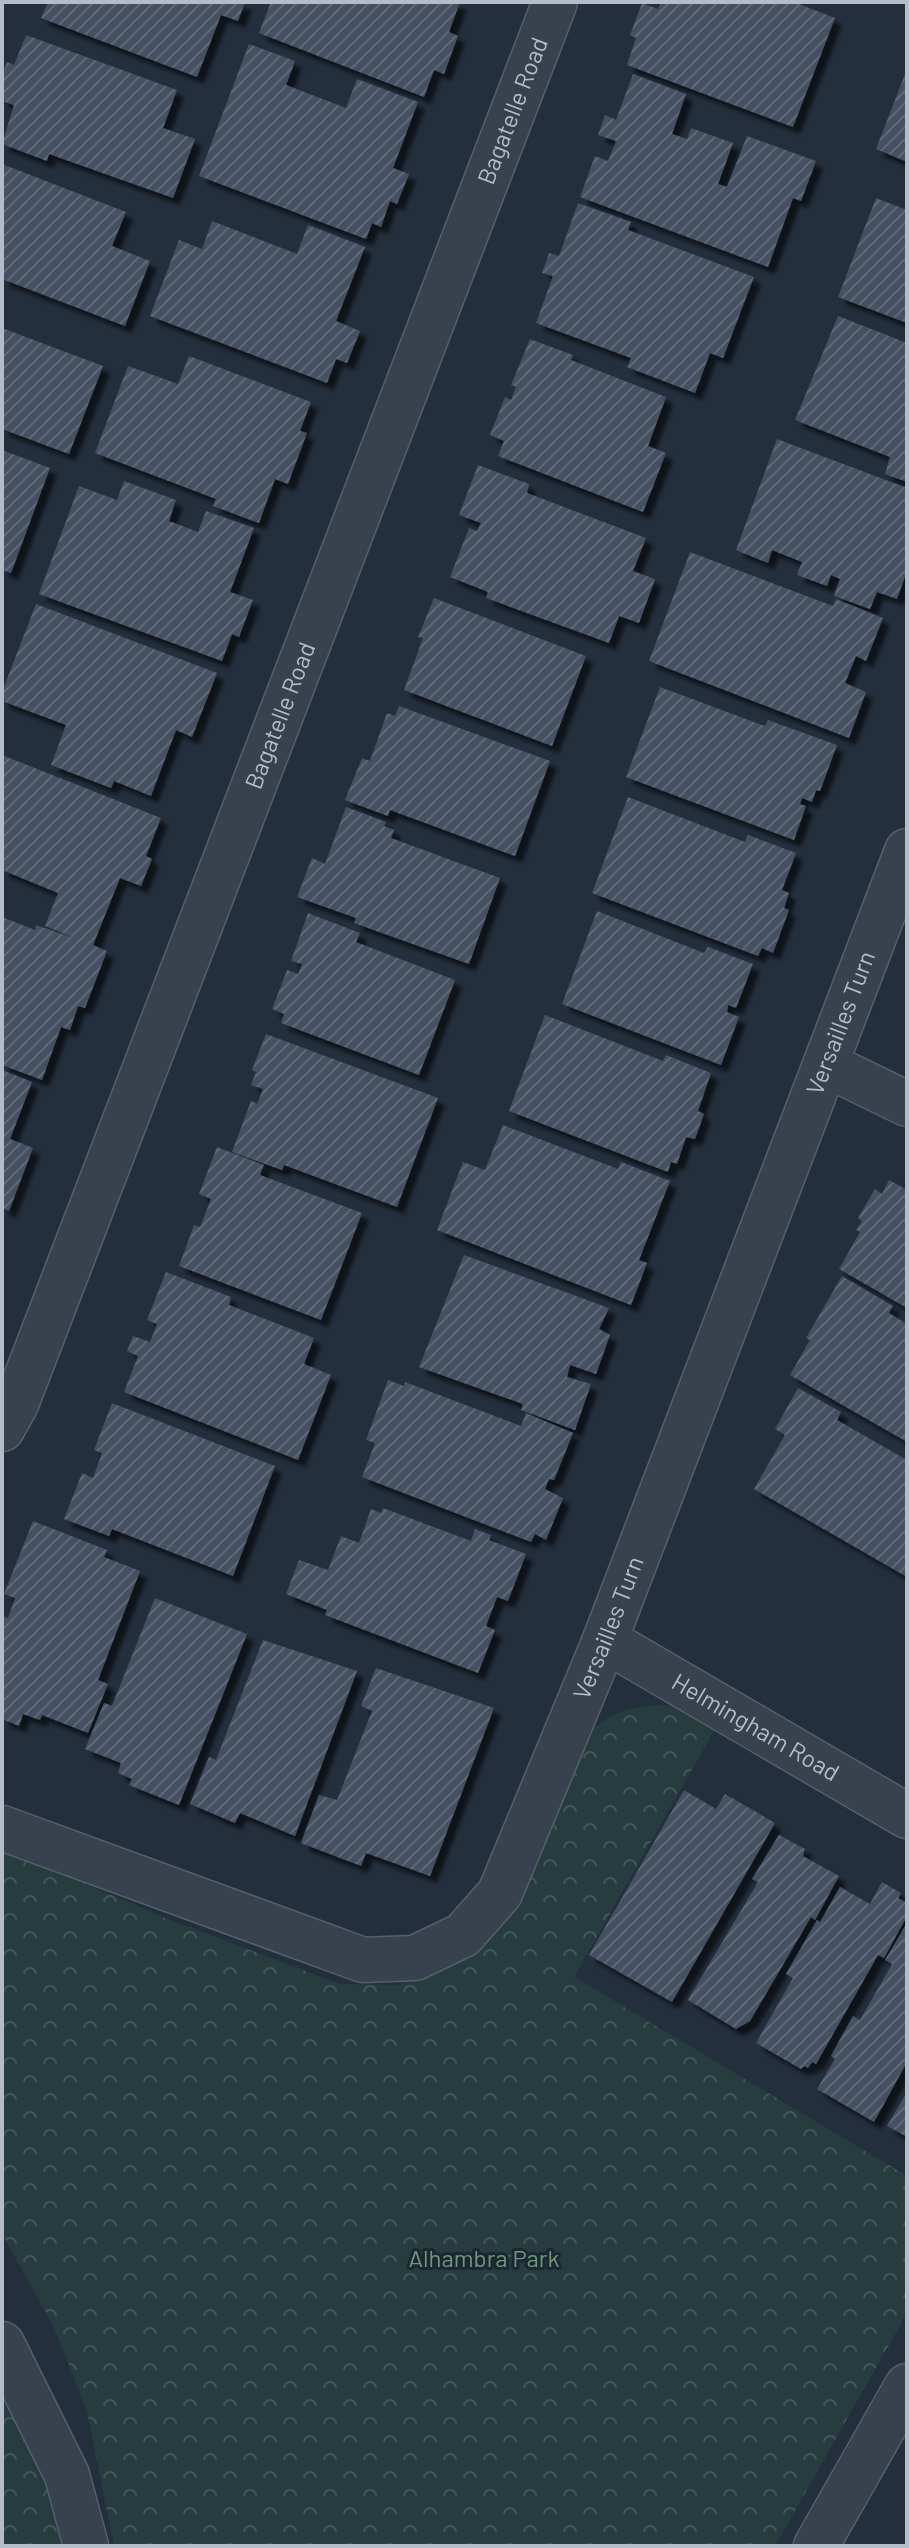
<svg xmlns="http://www.w3.org/2000/svg" width="909" height="2548" font-family="Barlow,sans-serif">
<defs>
<pattern id="park-crowns" width="20" height="18" patternUnits="userSpaceOnUse" patternTransform="scale(2)"><rect width="20" height="18" fill="#263c3f"/><path d="M2 6a3 3 0 1 1 6 0M12 15a3 3 0 1 1 6 0" fill="none" stroke="#435659"/></pattern>
<pattern id="building-hatch" width="6" height="6" patternUnits="userSpaceOnUse" patternTransform="scale(2)"><rect width="6" height="6" fill="#455162"/><path d="M-1 1l2-2M0 6l6-6M5 7l2-2" fill="none" stroke="#5d6877"/></pattern>
<filter id="shadow"><feDropShadow dx="7" dy="7" stdDeviation="2" flood-color="#0009"/></filter>
</defs>
<rect width="100%" height="100%" fill="#242f3e"/>
<g fill="url(#park-crowns)">
<path d="M656,1705L674,1706L715,1729L574,1977L907,2176V2313L775,2546H114L87,2411L54,2327L2,2234V1848L168,1919L340,1984L398,1985L469,1950L589,1734C609,1713 629,1707 656,1705Z"/>
<polygon points="2,2371 52,2487 62,2546 2,2546"/>
</g>
<g fill="url(#building-hatch)" filter="url(#shadow)">
<polygon points="48,2 245,2 238,21 221,15 197,77 41,18"/>
<polygon points="271,2 460,2 449,32 458,36 444,74 434,70 424,97 259,33"/>
<polygon points="661,2 794,2 835,18 793,127 627,65 636,38 630,35 642,3 658,9"/>
<polygon points="26,35 177,90 163,128 195,139 173,198 49,154 47,161 2,144 14,105 2,101 2,75 7,62 14,65"/>
<polygon points="249,44 295,61 286,85 346,108 357,79 418,102 393,168 409,174 397,204 390,201 381,227 372,223 366,239 199,176"/>
<polygon points="907,69 907,162 876,149"/>
<polygon points="633,74 686,94 672,134 687,139 691,128 733,143 718,184 727,187 747,136 816,161 801,201 793,198 768,267 580,197 595,156 608,161 616,141 598,135 605,115 616,120"/>
<polygon points="2,164 126,212 112,246 150,261 125,326 2,279"/>
<polygon points="876,198 907,210 907,323 838,297"/>
<polygon points="578,203 631,222 628,230 754,277 723,358 710,353 695,393 627,367 631,358 536,323 553,276 542,273 549,253 559,256"/>
<polygon points="212,221 297,254 308,225 365,247 336,321 360,331 347,363 336,359 327,383 150,316 179,240 202,249"/>
<polygon points="838,316 907,343 907,482 885,474 890,457 795,420"/>
<polygon points="2,328 103,366 69,454 2,429"/>
<polygon points="530,339 573,355 571,360 666,397 648,446 666,453 643,512 498,456 504,441 490,435 505,397 511,400 516,387 511,385"/>
<polygon points="189,356 311,402 300,431 307,433 288,484 275,479 259,523 213,506 216,499 95,453 128,366 178,384"/>
<polygon points="777,439 907,488 907,571 897,599 877,592 870,609 834,596 840,579 831,575 827,586 797,575 802,562 772,550 768,563 736,550"/>
<polygon points="2,450 50,468 11,573 2,570"/>
<polygon points="478,465 529,484 527,493 646,538 633,571 655,579 639,623 619,616 609,643 486,598 488,592 450,577 469,528 477,531 481,523 459,515"/>
<polygon points="124,481 176,500 169,521 198,532 206,511 254,528 230,592 253,600 239,637 232,634 222,661 39,594 79,486 117,500"/>
<polygon points="690,552 833,606 836,599 883,618 866,661 856,656 845,683 866,692 849,738 649,661"/>
<polygon points="434,598 586,656 552,746 404,690 423,638 418,637"/>
<polygon points="36,604 217,673 192,737 176,730 151,796 114,781 111,788 51,765 66,725 2,701 2,692"/>
<polygon points="660,687 765,726 768,720 837,745 820,791 816,790 812,802 802,798 800,804 806,806 794,840 626,777"/>
<polygon points="399,706 550,761 515,856 390,810 388,816 345,800 362,758 370,761 387,713 395,716"/>
<polygon points="2,755 161,818 146,856 152,859 141,886 120,878 93,945 107,951 85,1008 78,1006 70,1030 61,1027 42,1080 2,1065 2,917 35,930 36,925 74,938 45,926 58,893 2,870"/>
<polygon points="628,797 745,842 748,835 796,853 782,890 789,893 784,908 789,910 773,953 762,948 758,956 592,893"/>
<polygon points="346,807 386,822 384,826 394,830 391,838 500,878 469,964 354,923 356,918 297,897 312,858 325,864"/>
<polygon points="597,911 704,953 708,947 753,964 736,1008 728,1005 727,1012 739,1017 721,1065 562,1004"/>
<polygon points="308,913 360,933 356,942 455,980 419,1075 281,1023 284,1014 272,1009 287,970 298,974 302,964 291,961"/>
<polygon points="545,1015 663,1061 666,1055 711,1073 698,1111 704,1114 695,1139 686,1137 677,1164 671,1162 668,1172 509,1111"/>
<polygon points="266,1034 438,1098 397,1207 284,1165 282,1170 232,1152 251,1101 257,1104 263,1089 251,1085 256,1072 252,1070"/>
<polygon points="2,1070 32,1082 10,1139 33,1148 9,1211 2,1208"/>
<polygon points="503,1125 618,1169 621,1162 670,1181 639,1260 647,1263 631,1305 437,1230 463,1162 485,1170"/>
<polygon points="217,1147 264,1165 260,1175 362,1213 321,1320 179,1266 194,1225 200,1227 211,1199 199,1194"/>
<polygon points="889,1180 907,1190 907,1308 839,1269 860,1232 856,1230 862,1221 858,1218 875,1189 882,1194"/>
<polygon points="464,1255 609,1308 599,1329 610,1335 596,1374 570,1365 567,1377 591,1384 575,1430 521,1410 523,1404 419,1367"/>
<polygon points="166,1272 231,1297 229,1305 314,1338 304,1364 331,1375 298,1460 124,1392 138,1356 127,1351 133,1336 150,1342 157,1324 147,1320"/>
<polygon points="842,1276 893,1306 889,1313 907,1324 907,1442 790,1375 810,1340 806,1338"/>
<polygon points="388,1380 404,1386 405,1382 521,1426 526,1413 573,1433 554,1480 549,1479 545,1489 563,1498 546,1540 535,1534 531,1542 362,1477 375,1443 366,1440"/>
<polygon points="798,1388 841,1412 837,1420 907,1460 907,1577 754,1489 785,1435 775,1429"/>
<polygon points="112,1403 275,1466 233,1576 112,1529 109,1536 64,1519 82,1473 93,1478 102,1453 94,1450"/>
<polygon points="383,1508 471,1541 475,1529 491,1535 489,1540 526,1554 508,1601 497,1597 486,1626 495,1630 478,1673 325,1615 327,1610 286,1594 299,1560 328,1570 341,1536 359,1543 371,1509 381,1513"/>
<polygon points="33,1521 107,1550 104,1557 140,1571 98,1680 108,1684 88,1733 42,1715 40,1720 23,1714 19,1726 2,1719 2,1616 8,1618 15,1598 4,1594"/>
<polygon points="155,1598 247,1634 179,1805 129,1785 132,1779 118,1773 121,1763 85,1749 104,1703 112,1706"/>
<polygon points="263,1640 357,1671 295,1836 240,1813 235,1823 190,1804 209,1757 216,1760"/>
<polygon points="376,1668 494,1708 430,1876 366,1853 361,1866 301,1843 319,1795 337,1800 372,1711 361,1706"/>
<polygon points="684,1790 716,1809 725,1794 775,1823 672,2002 589,1955"/>
<polygon points="779,1835 805,1849 803,1856 839,1876 815,1920 811,1917 750,2021 736,2029 688,2000 758,1882 752,1879"/>
<polygon points="882,1882 901,1893 898,1898 907,1903 907,1916 884,1958 878,1955 816,2064 812,2062 808,2068 804,2066 801,2069 756,2043 793,1978 786,1974 817,1920 820,1922 840,1887 870,1904"/>
<polygon points="907,1923 907,2062 874,2122 817,2089 835,2059 831,2056 853,2016 860,2020 892,1964 885,1960"/>
<polygon points="907,2092 907,2137 887,2126"/>
</g>
<g fill="none" stroke-linecap="round" stroke-linejoin="round">
<g stroke="#565f6c" stroke-width="47">
<g id="minor">
<polyline points="827,1065 907,1104"/>
<path id="s1" d="M2,1429L16,1404L555,2"/>
<path id="s2" d="M605,1640L907,1816"/>
<path id="s3" d="M2,1828L363,1960L415,1958L463,1935L500,1893L605,1640L907,851"/>
<polyline points="2,2344 67,2475 86,2546"/>
<polyline points="816,2546 907,2386"/>
</g>
</g>
<use href="#minor" stroke="#38414e" stroke-width="44"/>
</g>
<g text-anchor="middle" stroke-width="6" stroke-linejoin="round" paint-order="stroke">
<g font-size="24" fill="#b4bcc9" stroke="#1d2633">
<text dy="8" stroke="none"><textPath href="#s1" startOffset="1414">Bagatelle Road</textPath></text>
<text dy="8" stroke="none"><textPath href="#s1" startOffset="766">Bagatelle Road</textPath></text>
<text dy="8" stroke="none"><textPath href="#s3" startOffset="1480">Versailles Turn</textPath></text>
<text dy="8" stroke="none"><textPath href="#s3" startOffset="832">Versailles Turn</textPath></text>
<text dy="8" stroke="none"><textPath href="#s2" startOffset="174">Helmingham Road</textPath></text>
</g>
<g font-size="24" fill="#6b9a76" stroke="#1d2633">
<text x="484" y="2267">Alhambra Park</text>
</g>
</g>
<rect width="909" height="2548" fill="none" stroke="#b4bcc9" stroke-width="8"/>
</svg>
